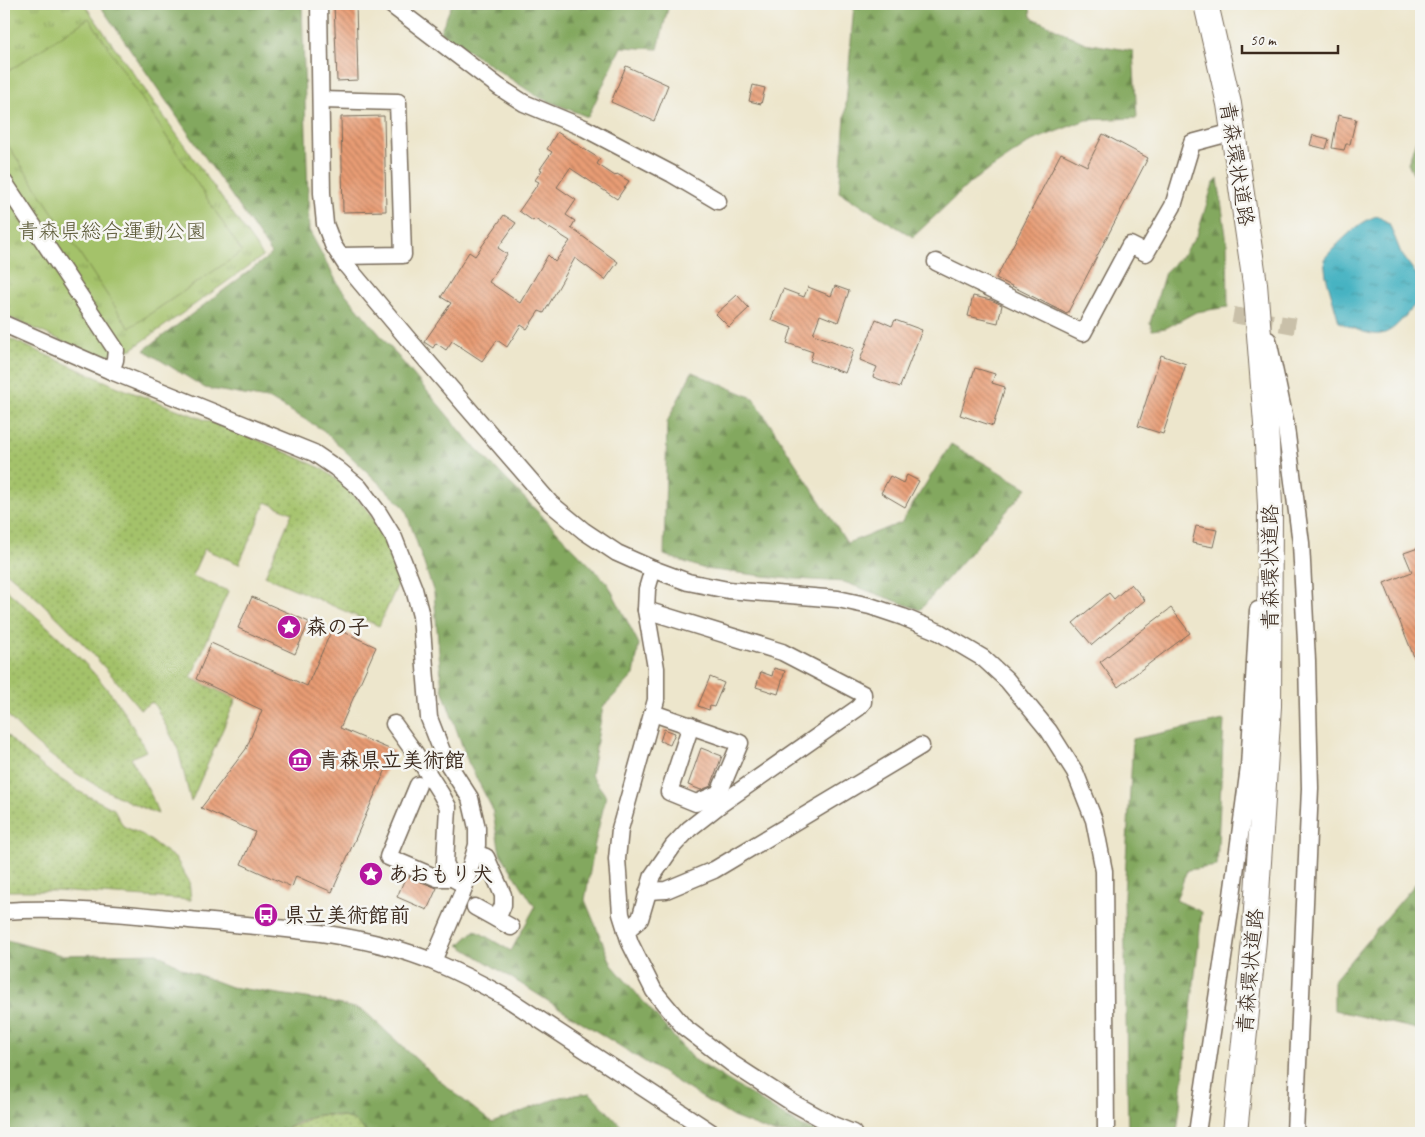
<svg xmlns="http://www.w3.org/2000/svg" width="1425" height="1137" font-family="Caveat,'Klee One',sans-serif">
<defs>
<pattern id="grass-dots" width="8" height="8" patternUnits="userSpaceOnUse" patternTransform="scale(1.25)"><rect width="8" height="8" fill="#a4c26a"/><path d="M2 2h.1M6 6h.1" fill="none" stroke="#879e57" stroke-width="1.8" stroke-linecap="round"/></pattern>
<pattern id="forest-firs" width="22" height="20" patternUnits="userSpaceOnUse" patternTransform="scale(1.25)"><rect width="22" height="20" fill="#83a85e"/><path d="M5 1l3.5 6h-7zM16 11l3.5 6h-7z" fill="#6c894d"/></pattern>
<pattern id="park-tufts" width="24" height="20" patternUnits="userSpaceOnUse" patternTransform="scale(1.25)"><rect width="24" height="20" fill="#a4c26a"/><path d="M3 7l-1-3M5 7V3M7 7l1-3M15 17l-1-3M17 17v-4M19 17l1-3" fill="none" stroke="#879e57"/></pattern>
<pattern id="water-ripples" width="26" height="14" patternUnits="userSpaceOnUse" patternTransform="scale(1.25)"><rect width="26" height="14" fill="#46b3c2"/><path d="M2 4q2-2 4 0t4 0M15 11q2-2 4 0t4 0" fill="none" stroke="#3c929d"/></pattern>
<pattern id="building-back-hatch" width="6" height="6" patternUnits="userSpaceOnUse" patternTransform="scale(1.25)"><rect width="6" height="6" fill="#e89c74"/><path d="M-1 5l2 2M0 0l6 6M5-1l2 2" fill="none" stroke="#bd7f5f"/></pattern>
</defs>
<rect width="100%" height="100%" fill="#f6f6f2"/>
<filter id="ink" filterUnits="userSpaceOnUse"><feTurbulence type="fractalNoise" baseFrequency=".02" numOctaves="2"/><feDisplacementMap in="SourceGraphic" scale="10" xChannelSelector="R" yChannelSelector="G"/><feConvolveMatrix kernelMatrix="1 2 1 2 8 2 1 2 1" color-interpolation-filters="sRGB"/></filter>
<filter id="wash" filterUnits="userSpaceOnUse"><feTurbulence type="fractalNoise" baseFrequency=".0096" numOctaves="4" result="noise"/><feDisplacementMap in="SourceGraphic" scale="20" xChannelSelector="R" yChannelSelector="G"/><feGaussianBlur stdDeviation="1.12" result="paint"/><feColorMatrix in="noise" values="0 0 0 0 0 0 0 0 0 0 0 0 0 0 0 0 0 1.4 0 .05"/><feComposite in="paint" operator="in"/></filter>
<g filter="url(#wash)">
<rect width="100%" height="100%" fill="#ede6cc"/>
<g fill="url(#grass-dots)" stroke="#707644">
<path d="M4,336L118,387L258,440L321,468L346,487L367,510L386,540L402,575L379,626L265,576L292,513L266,502L239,564L204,549L192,576L228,591L191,678L236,699L191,802L178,749L157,709L152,702L140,709C98,658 56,612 4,570Z"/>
<path d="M4,588C42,621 81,655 112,695C125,712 136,732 146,751L131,758L152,797L158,814C100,791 45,760 4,711Z"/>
<polygon points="4,732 21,749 51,773 80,792 114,809 123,826 143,835 176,859 189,881 191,900 56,891 4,891"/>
<path d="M317,1115C336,1116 356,1115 366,1133H279Z"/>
</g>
<g fill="url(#forest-firs)" stroke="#5f693e">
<polygon points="99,4 302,4 309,230 339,286 469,441 608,584 639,644 634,675 603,707 591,775 606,796 595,843 585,900 612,965 692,1058 801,1126 821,1133 774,1133 733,1117 459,945 475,930 511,951 535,907 500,853 492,808 468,762 442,689 434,593 405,508 323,430 272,400 205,388 144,350 272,254"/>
<polygon points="452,4 669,4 658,49 621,47 588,117 538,97 440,32"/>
<polygon points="854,4 1030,4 1031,17 1085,43 1133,51 1137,118 1086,120 1032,141 971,182 913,237 839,192"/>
<polygon points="1421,126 1421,189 1408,163"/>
<polygon points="1218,179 1227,243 1228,307 1196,312 1166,328 1152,330 1150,323 1165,272 1182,256 1197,235 1213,184"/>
<polygon points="692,372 753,398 847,543 901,523 951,444 1027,488 920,610 844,582 781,578 705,569 664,555 667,422"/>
<polygon points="1224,720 1217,866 1187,870 1176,900 1202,912 1177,1133 1128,1133 1124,895 1133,739"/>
<polygon points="1421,877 1421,1030 1334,1010 1334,980"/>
<path d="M4,941H11L61,955L157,953L186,970L231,987L320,1000L363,1010L441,1082L492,1123L560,1097L590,1093L624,1129L625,1133H366C357,1117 335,1113 318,1115C309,1116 286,1128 279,1133H4Z"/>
</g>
<polygon fill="url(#park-tufts)" stroke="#707644" points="4,4 84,4 263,256 132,349 98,357 4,315"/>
<polygon fill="#a4c26a" stroke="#707644" points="89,18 242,252 129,328 4,139 4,74"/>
<path fill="url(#water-ripples)" stroke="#406e70" d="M1377,216L1389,223L1401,253L1421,281V298C1388,335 1388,345 1339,322L1326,276L1324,259C1336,245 1359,221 1377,216Z"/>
<g id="blocks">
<g fill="url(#building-back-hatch)">
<polygon points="334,4 356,4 358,80 337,81"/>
<polygon points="626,66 668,85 654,121 611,102"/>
<polygon points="753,85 765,88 761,104 749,101"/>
<polygon points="1338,115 1356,119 1350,144 1346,144 1344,150 1332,148"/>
<polygon points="384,116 386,211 343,212 341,117"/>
<polygon points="557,132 600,159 597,164 615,176 617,174 629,181 617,199 570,168 557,187 576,200 566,215 575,221 571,228 618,262 605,280 575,258 544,313 539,311 527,329 521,325 507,347 497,340 482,361 452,341 446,350 436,343 433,348 424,342 451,303 441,297 469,252 475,256 504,215 516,223 498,248 507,254 489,282 520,303 548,255 555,262 570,241 535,219 533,221 519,211 539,182 535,180 542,170 540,169 552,152 547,149"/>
<polygon points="1103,134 1148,158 1067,314 996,278 1061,153 1087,166"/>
<polygon points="1313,135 1329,139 1326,149 1310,145"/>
<polygon points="835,286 849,291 838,322 820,315 813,334 854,349 845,373 810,361 813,352 787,343 792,328 771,320 783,289 804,297 808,287 831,296"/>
<polygon points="737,295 749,308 729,327 716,314"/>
<polygon points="973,296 991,300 1002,305 998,323 968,316"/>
<polygon points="876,319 892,326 895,320 922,330 900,387 873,377 877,367 860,360"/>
<polygon points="1161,355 1186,364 1163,434 1138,426"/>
<polygon points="975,368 995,374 992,383 1005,387 993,426 960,415"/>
<polygon points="907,475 919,481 905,507 881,493 890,476 903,483"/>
<polygon points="1196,526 1217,530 1213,547 1192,543"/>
<polygon points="1421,547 1421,674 1384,583 1412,572 1404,553"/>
<polygon points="1131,584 1145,600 1092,645 1073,623 1109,593 1114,599"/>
<polygon points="252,597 309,622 295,654 238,628"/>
<polygon points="1171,608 1190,633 1118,687 1100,662"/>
<polygon points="333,627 376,647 340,728 394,751 332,892 296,876 292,887 241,864 255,832 201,808 246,749 262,710 196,679 211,643 307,686"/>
<polygon points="774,668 785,671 778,694 756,687 761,672 772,676"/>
<polygon points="710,677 724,683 714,707 710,706 709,710 698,706"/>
<polygon points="664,729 675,733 670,745 660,741"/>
<polygon points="701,748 722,756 711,786 701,790 688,785"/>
<polygon points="406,876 437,888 427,910 397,897"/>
</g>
</g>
</g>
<g filter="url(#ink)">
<use href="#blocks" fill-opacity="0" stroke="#796c5b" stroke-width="1"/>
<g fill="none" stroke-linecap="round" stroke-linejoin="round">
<polyline stroke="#c9c0a9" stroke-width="16" stroke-dasharray="16 8" stroke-linecap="butt" points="1233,315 1295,326"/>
<g stroke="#796c5b" stroke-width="19">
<g id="minor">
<polyline points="319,4 322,193 325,224 333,245 346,265 408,339 550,503 584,531 617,553 653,569 688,582 728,590 838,599 870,606 903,617 939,632 983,658 1007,680 1049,731 1075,772 1094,820 1104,871 1106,1133"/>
<polyline points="390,4 499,87 524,103 584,128 672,174 718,201"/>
<polyline points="321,100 398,102 403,255 341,256"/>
<polyline points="4,182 116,350 115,360 111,371"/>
<polyline points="936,262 1083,333 1130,245 1146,253 1173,206 1192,143 1233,132"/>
<polyline points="4,324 111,371 314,453 336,468 359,487 378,512 394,538 414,589 421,616 429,718 445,759 470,798 477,828 477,845 462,894 433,961"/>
<polyline points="1268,340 1285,420 1301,543 1307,661 1310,788 1295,1133"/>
<polyline points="653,569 647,589 646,610 656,668 656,700 620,829 617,859 621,914 630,943 654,991 684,1027 731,1063 793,1103 833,1125 853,1133"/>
<polyline points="653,713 740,743 719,793 696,803 669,792 691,725"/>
<polyline points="394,724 415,753 441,794 448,807 445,863 452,878 465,885"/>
<polyline points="418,785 388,857 437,878 452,878"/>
<polyline points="475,853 486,857 503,895 503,905 497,919"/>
<polyline points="648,891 666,890 714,870 921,746"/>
<polyline points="475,907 511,927"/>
<path d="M4,911C66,907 127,914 189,920C271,928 356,930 434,962C458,972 482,984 505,997L712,1133"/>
<polyline points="626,931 640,919 653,875 673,846 689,829 721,804 858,708 863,702 863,694 782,652 646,610"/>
<polyline points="1197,1133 1230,911 1249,767 1258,610"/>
</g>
</g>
<g stroke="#796c5b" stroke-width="26">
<polyline id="highway" points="1206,4 1229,104 1255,284 1266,424 1270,506 1269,706 1254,940 1235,1133"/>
</g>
<use href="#minor" stroke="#fff" stroke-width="16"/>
<use href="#highway" stroke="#fff" stroke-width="24"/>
</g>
</g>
<defs>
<g id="sight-disc" transform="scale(1.25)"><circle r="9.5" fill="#b5179e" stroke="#f6f6f2"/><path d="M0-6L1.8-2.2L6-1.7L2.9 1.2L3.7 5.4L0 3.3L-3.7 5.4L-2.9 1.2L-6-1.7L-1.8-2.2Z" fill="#fff"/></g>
<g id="museum-disc" transform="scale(1.25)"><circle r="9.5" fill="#b5179e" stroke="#f6f6f2"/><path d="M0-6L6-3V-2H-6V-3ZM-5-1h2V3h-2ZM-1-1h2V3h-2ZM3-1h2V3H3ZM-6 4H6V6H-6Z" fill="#fff"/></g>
<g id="bus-disc" transform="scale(1.25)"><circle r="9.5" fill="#b5179e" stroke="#f6f6f2"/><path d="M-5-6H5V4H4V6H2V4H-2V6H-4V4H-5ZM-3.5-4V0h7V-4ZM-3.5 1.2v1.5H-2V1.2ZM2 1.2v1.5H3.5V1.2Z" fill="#fff"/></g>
</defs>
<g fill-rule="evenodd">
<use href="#sight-disc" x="289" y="627"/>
<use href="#museum-disc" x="300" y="760"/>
<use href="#sight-disc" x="371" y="874"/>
<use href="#bus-disc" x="266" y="915"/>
</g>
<g text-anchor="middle" stroke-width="5" stroke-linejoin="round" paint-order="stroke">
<g font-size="21" fill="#3b2a1e" stroke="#f6f6f2">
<text transform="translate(1237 164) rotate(81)" y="7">青森環状道路</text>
<text transform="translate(1270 567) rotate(-90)" y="7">青森環状道路</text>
<text transform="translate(1250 971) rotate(-85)" y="7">青森環状道路</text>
</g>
<g font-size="21" fill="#5a5835" stroke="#f6f6f2">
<text x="112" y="238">青森県総合運動公園</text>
</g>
<g font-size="21" font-weight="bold" fill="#3b2a1e" stroke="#f6f6f2" text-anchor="start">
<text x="306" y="634">森の子</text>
<text x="318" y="767">青森県立美術館</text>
<text x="388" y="881">あおもり犬</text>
<text x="284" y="922">県立美術館前</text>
</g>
</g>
<rect width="1425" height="1137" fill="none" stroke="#f6f6f2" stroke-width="20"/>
<path d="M1242 45v8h96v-8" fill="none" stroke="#3b2a1e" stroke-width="2.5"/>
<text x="1250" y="45" font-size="15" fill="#3b2a1e" stroke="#f6f6f2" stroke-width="4" paint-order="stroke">50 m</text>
</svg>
